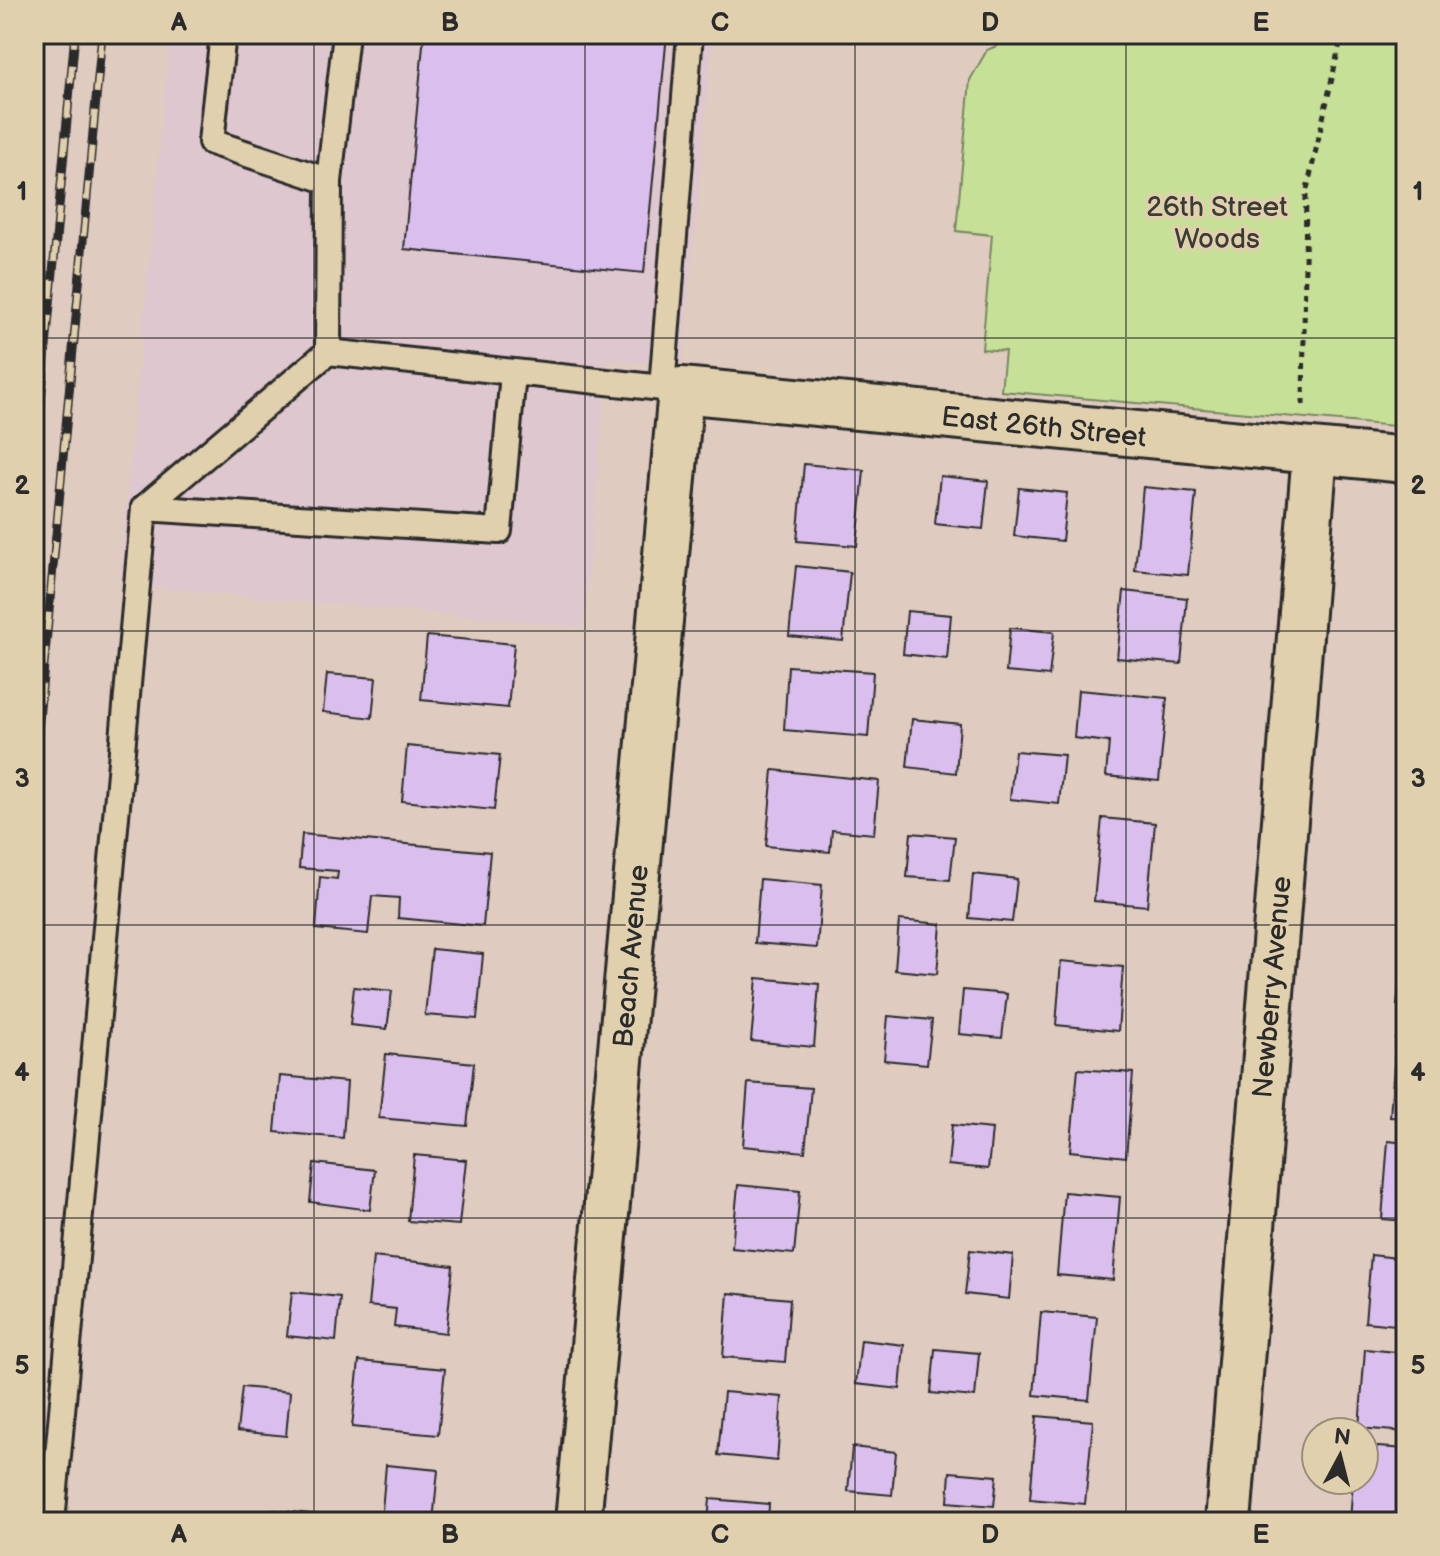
<svg xmlns="http://www.w3.org/2000/svg" width="1440" height="1556" font-family="'Balsamiq Sans',sans-serif">
<rect width="100%" height="100%" fill="#dfcbc0"/>
<filter id="ink" filterUnits="userSpaceOnUse"><feTurbulence type="fractalNoise" baseFrequency=".0125" numOctaves="2"/><feDisplacementMap in="SourceGraphic" scale="16" xChannelSelector="R" yChannelSelector="G"/><feConvolveMatrix kernelMatrix="1 2 1 2 8 2 1 2 1" color-interpolation-filters="sRGB"/></filter>
<g filter="url(#ink)">
<polygon fill="#dec7ce" points="170,34 713,34 682,366 608,359 583,627 119,584"/>
<polygon fill="#c6e097" stroke="#788661" stroke-width="2" points="1009,34 1406,34 1406,427 1001,391 1005,351 982,349 992,235 956,231 970,80 987,50 1008,41"/>
<g fill="#dabfee" stroke="#2b2b2b" stroke-width="2">
<polygon points="424,34 667,34 644,273 404,249"/>
<polygon points="804,464 864,470 857,546 797,541"/>
<polygon points="940,476 988,481 983,529 935,524"/>
<polygon points="1143,487 1196,492 1188,575 1135,570"/>
<polygon points="1019,488 1067,493 1062,541 1014,536"/>
<polygon points="796,566 850,572 843,641 789,636"/>
<polygon points="1124,591 1187,598 1181,664 1117,658"/>
<polygon points="907,611 951,615 947,659 903,654"/>
<polygon points="1010,628 1054,632 1049,676 1006,672"/>
<polygon points="427,636 514,644 508,708 421,700"/>
<polygon points="788,666 873,672 868,737 784,730"/>
<polygon points="327,674 376,678 372,718 323,712"/>
<polygon points="1078,690 1167,698 1159,781 1106,776 1109,742 1074,738"/>
<polygon points="912,719 960,724 956,773 907,767"/>
<polygon points="407,746 500,755 494,810 402,801"/>
<polygon points="1015,751 1064,755 1059,804 1010,799"/>
<polygon points="773,770 879,781 874,834 832,830 830,852 766,846"/>
<polygon points="1102,818 1155,823 1147,906 1094,901"/>
<polygon points="911,833 955,837 950,880 907,877"/>
<polygon points="302,834 490,852 483,926 398,918 399,898 372,896 368,934 316,929 320,877 337,879 338,871 299,868"/>
<polygon points="973,874 1017,879 1012,922 969,918"/>
<polygon points="760,879 822,885 817,948 755,943"/>
<polygon points="899,920 941,924 937,974 895,970"/>
<polygon points="432,949 483,954 477,1019 425,1015"/>
<polygon points="1403,949 1406,949 1406,1006 1397,1005"/>
<polygon points="1061,961 1123,967 1118,1031 1056,1025"/>
<polygon points="757,978 819,984 814,1047 751,1041"/>
<polygon points="354,987 392,991 387,1029 350,1025"/>
<polygon points="963,990 1007,994 1002,1038 959,1034"/>
<polygon points="888,1016 932,1020 927,1064 884,1060"/>
<polygon points="1396,1038 1406,1039 1406,1118 1390,1117"/>
<polygon points="386,1054 474,1063 467,1126 379,1118"/>
<polygon points="1078,1069 1133,1073 1126,1157 1070,1151"/>
<polygon points="280,1076 347,1082 343,1138 275,1132"/>
<polygon points="748,1083 811,1088 805,1152 743,1146"/>
<polygon points="952,1125 992,1129 988,1169 948,1165"/>
<polygon points="1388,1141 1406,1143 1406,1221 1382,1219"/>
<polygon points="414,1155 466,1160 459,1225 408,1221"/>
<polygon points="314,1163 375,1170 370,1210 310,1202"/>
<polygon points="738,1185 800,1191 794,1254 732,1248"/>
<polygon points="1064,1192 1120,1197 1113,1280 1057,1275"/>
<polygon points="970,1250 1013,1255 1009,1299 965,1294"/>
<polygon points="1371,1255 1406,1259 1406,1326 1365,1322"/>
<polygon points="373,1257 453,1266 446,1333 394,1327 396,1309 368,1306"/>
<polygon points="292,1292 340,1297 336,1341 287,1336"/>
<polygon points="728,1293 790,1299 785,1362 723,1357"/>
<polygon points="1041,1312 1097,1317 1089,1400 1034,1395"/>
<polygon points="861,1340 904,1345 900,1389 856,1384"/>
<polygon points="935,1349 979,1353 975,1397 931,1393"/>
<polygon points="1365,1349 1406,1353 1406,1432 1359,1428"/>
<polygon points="359,1361 445,1369 438,1435 352,1427"/>
<polygon points="242,1387 290,1392 286,1436 237,1431"/>
<polygon points="724,1392 782,1397 777,1461 718,1455"/>
<polygon points="1037,1416 1093,1421 1085,1504 1030,1499"/>
<polygon points="1364,1446 1406,1449 1404,1522 1350,1522 1353,1480 1364,1480"/>
<polygon points="852,1447 896,1452 892,1495 848,1491"/>
<polygon points="386,1465 438,1470 433,1522 381,1522"/>
<polygon points="950,1472 997,1476 994,1506 948,1502"/>
<polygon points="710,1499 769,1504 768,1522 708,1522"/>
<polygon points="272,1510 320,1515 320,1522 271,1522"/>
</g>
<g fill="none" stroke-linecap="round" stroke-linejoin="round">
<g stroke="#2b2b2b" stroke-width="30">
<g id="lane">
<polyline points="223,34 211,142 329,181"/>
<polyline points="328,352 329,181 346,34"/>
<polyline points="662,388 690,34"/>
<polyline points="144,508 499,531 513,373"/>
<polyline points="52,1522 144,508 328,352 681,390"/>
</g>
</g>
<g stroke="#2b2b2b" stroke-width="50">
<g id="street">
<polyline points="578,1522 681,390 1406,460"/>
<polyline points="1228,1522 1315,452"/>
</g>
</g>
<polyline stroke="#2b2b2b" stroke-width="5" stroke-dasharray="6 6" stroke-linecap="butt" points="1303,405 1306,194 1342,34"/>
<use href="#lane" stroke="#e1d0ad" stroke-width="24"/>
<use href="#street" stroke="#e1d0ad" stroke-width="44"/>
<g stroke="#2b2b2b" stroke-width="9">
<g id="rail">
<polyline points="34,477 75,34"/>
<polyline points="34,774 102,34"/>
</g>
</g>
<use href="#rail" stroke="#e1d0ad" stroke-width="6" stroke-dasharray="18" stroke-linecap="butt"/>
</g>
</g>
<path fill="none" stroke="#2b2b2b" stroke-width="2" stroke-opacity="0.55" d="M314,34V1522M585,34V1522M855,34V1522M1126,34V1522M34,338H1406M34,631H1406M34,925H1406M34,1218H1406"/>
<g text-anchor="middle" stroke-width="7" stroke-linejoin="round" paint-order="stroke">
<g font-size="28" fill="#3a3d36" stroke="#e1d0ad">
<text x="1217" y="216">26th Street<tspan x="1217" dy="32">Woods</tspan></text>
</g>
<g font-size="28" fill="#2b2b2b" stroke="#e1d0ad">
<text transform="translate(1044 426) rotate(6)" y="10">East 26th Street</text>
<text transform="translate(630 956) rotate(-85)" y="10">Beach Avenue</text>
<text transform="translate(1271 987) rotate(-85)" y="10">Newberry Avenue</text>
</g>
</g>
<rect width="1440" height="1556" fill="none" stroke="#e1d0ad" stroke-width="88"/>
<g transform="translate(1340 1456) rotate(7)"><circle r="38" fill="#e1d0ad" stroke="#988e79" stroke-width="2"/>
<path d="M0-6L14 30L0 20L-14 30Z" fill="#2b2b2b"/>
<text y="-12" font-size="22" font-weight="bold" text-anchor="middle" fill="#2b2b2b">N</text>
</g>
<rect x="44" y="44" width="1352" height="1468" fill="none" stroke="#2b2b2b" stroke-width="3"/>
<g font-size="26" text-anchor="middle" font-weight="bold" fill="#2b2b2b">
<text x="179" y="31">A</text>
<text x="450" y="31">B</text>
<text x="720" y="31">C</text>
<text x="990" y="31">D</text>
<text x="1261" y="31">E</text>
<text x="22" y="200">1</text>
<text x="1418" y="200">1</text>
<text x="22" y="494">2</text>
<text x="1418" y="494">2</text>
<text x="22" y="787">3</text>
<text x="1418" y="787">3</text>
<text x="22" y="1081">4</text>
<text x="1418" y="1081">4</text>
<text x="22" y="1374">5</text>
<text x="1418" y="1374">5</text>
<text x="179" y="1543">A</text>
<text x="450" y="1543">B</text>
<text x="720" y="1543">C</text>
<text x="990" y="1543">D</text>
<text x="1261" y="1543">E</text>
</g>
</svg>
